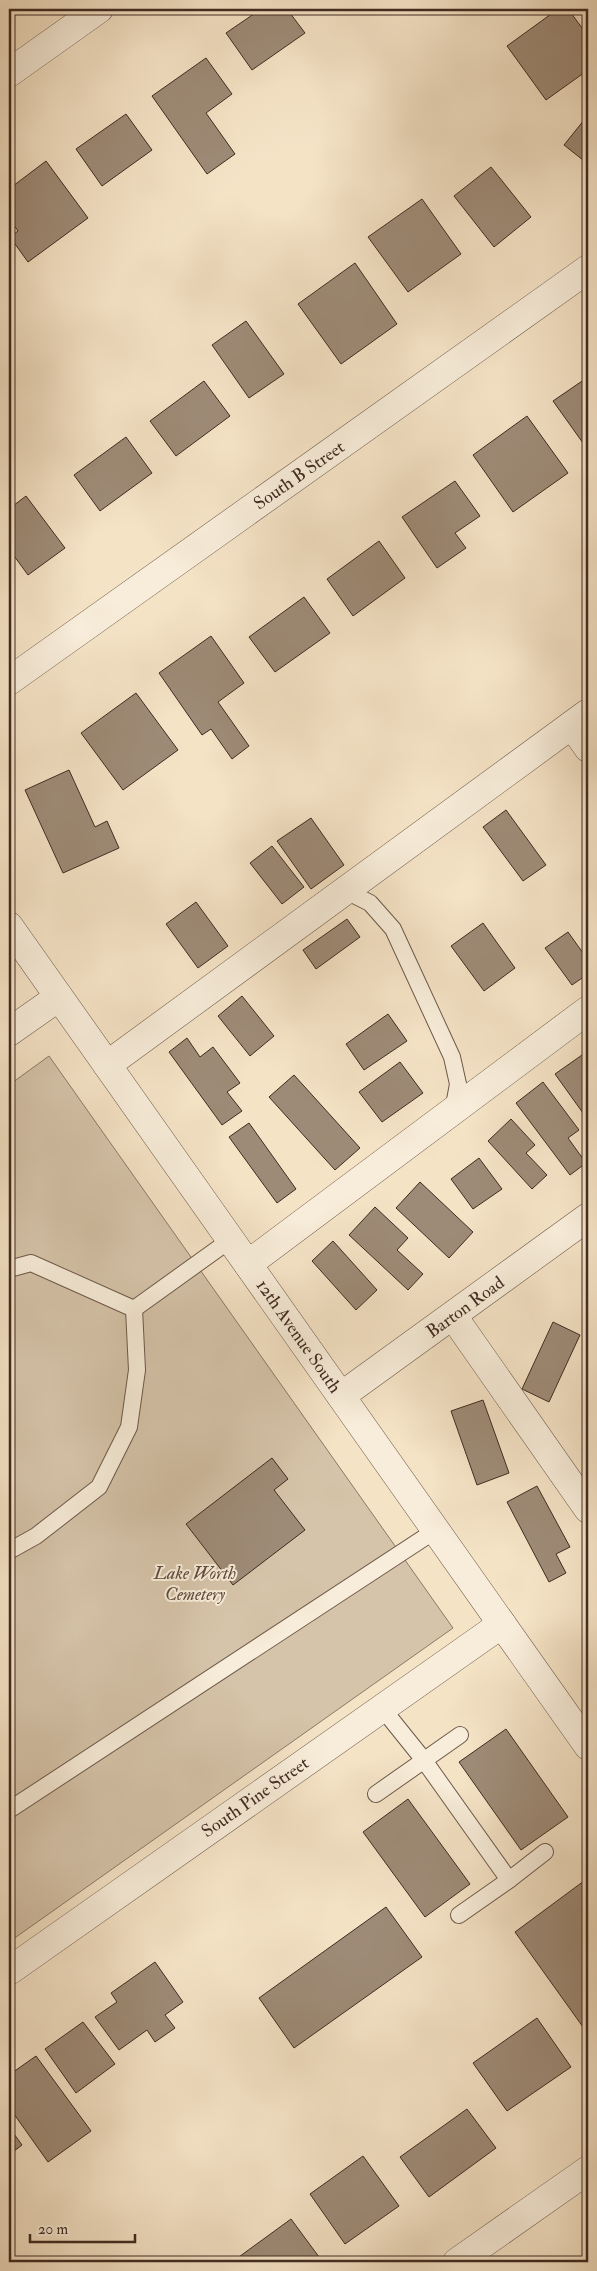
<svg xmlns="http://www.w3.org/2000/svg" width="597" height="2271" font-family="'IM FELL Double Pica',serif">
<rect width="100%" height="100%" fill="#f5e3c6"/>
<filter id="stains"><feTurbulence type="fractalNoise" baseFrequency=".004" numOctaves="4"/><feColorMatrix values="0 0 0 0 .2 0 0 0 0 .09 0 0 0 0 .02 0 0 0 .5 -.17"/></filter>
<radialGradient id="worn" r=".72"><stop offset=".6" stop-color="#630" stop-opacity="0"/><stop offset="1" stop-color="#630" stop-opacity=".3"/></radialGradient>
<polygon fill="#d6c4aa" stroke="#8b7866" points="49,1056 453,1628 9,1942 9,1085"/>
<g fill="#9e8b77" stroke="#402b21">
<polygon points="261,9 287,9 305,33 252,70 226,33"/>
<polygon points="558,9 568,9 588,36 588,70 546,100 507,46"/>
<polygon points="206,58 232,94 206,113 235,154 207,174 152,96"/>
<polygon points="126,114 152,150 102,186 76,149"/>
<polygon points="588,115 588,164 564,145"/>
<polygon points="46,161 88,218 28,262 10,237 18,231 9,218 9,189"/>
<polygon points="491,167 531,217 494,247 454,196"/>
<polygon points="422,199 461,254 408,292 368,237"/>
<polygon points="355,263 397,324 341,364 298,304"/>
<polygon points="246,321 284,374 249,398 212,345"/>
<polygon points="588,377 588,450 553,401"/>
<polygon points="204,381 230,416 176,456 150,421"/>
<polygon points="527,416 568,473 513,512 473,455"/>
<polygon points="126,437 152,473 100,511 74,475"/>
<polygon points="455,481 480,516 455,533 466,548 437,568 402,517"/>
<polygon points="26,496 65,548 28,575 9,549 9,509"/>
<polygon points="379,541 405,578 353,616 327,579"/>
<polygon points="304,597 330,633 275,672 249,637"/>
<polygon points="211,636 244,683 218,702 249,746 232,759 211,729 202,735 159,673"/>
<polygon points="136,693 178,750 123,790 81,733"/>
<polygon points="69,770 95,827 107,821 119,848 63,873 25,790"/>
<polygon points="506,810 546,865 523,881 483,827"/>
<polygon points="311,818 344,865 311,889 277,841"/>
<polygon points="272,846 304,887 282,904 250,863"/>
<polygon points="196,902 228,946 198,968 166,924"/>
<polygon points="347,919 360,937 316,969 303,950"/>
<polygon points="483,923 515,968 484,991 451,946"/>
<polygon points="568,932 588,960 588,974 572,985 545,948"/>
<polygon points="242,996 274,1036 250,1056 218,1016"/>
<polygon points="388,1014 407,1041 364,1070 346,1044"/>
<polygon points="187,1038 200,1057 213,1047 240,1083 227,1092 242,1111 222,1125 169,1052"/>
<polygon points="582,1055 588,1064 588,1120 555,1074"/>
<polygon points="400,1062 423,1093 382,1122 359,1092"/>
<polygon points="294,1075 360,1148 335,1170 269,1097"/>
<polygon points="543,1082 579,1130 568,1138 586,1163 570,1175 516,1103"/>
<polygon points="511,1119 535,1145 526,1153 547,1175 532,1189 488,1141"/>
<polygon points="249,1123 296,1189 277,1203 229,1137"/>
<polygon points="479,1158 502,1189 473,1209 451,1179"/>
<polygon points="420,1182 473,1232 449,1258 396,1208"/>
<polygon points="375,1207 408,1238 397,1250 423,1274 408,1290 349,1235"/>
<polygon points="333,1241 377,1290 356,1310 312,1261"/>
<polygon points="553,1322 580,1335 549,1402 522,1389"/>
<polygon points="483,1400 509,1473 477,1485 451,1411"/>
<polygon points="272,1458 288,1479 274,1490 305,1530 233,1585 186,1524"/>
<polygon points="537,1486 570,1547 556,1554 566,1573 549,1582 507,1502"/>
<polygon points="588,1600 588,1611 584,1601"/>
<polygon points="506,1729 568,1817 521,1850 459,1762"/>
<polygon points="408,1799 470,1884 425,1917 363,1832"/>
<polygon points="588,1878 588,2034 515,1932"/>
<polygon points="386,1907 422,1957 294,2048 259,1998"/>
<polygon points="155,1962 183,2002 165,2015 175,2028 155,2042 147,2030 119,2050 95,2017 117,2002 111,1993"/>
<polygon points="537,2018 571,2067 507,2111 473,2063"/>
<polygon points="83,2022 115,2064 76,2093 45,2049"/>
<polygon points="36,2056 91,2131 48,2162 9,2107 9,2075"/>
<polygon points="467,2109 496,2148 429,2197 400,2157"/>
<polygon points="9,2127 22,2145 9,2155"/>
<polygon points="363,2156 399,2206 345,2244 310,2194"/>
<polygon points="291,2219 322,2261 232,2262"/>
</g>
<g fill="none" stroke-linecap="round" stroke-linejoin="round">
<g stroke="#6d594a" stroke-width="18">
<g id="service">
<polyline points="346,891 370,903 393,929 452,1057 458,1084 453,1111"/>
<polyline points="9,1269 31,1263 134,1309"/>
<polyline points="134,1309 230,1240"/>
<polyline points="9,1551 36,1536 99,1487 129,1427 137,1370 134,1309"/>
<polyline points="382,1708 423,1759 509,1880 545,1852"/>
<polyline points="376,1794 460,1735"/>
<polyline points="9,1810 436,1530"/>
<polyline points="459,1915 509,1880"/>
</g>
</g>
<g stroke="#6d594a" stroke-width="29">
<g id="minor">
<polyline points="9,73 99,9"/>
<polyline points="9,681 588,269"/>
<polyline points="572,725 588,748"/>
<polyline points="107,1065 588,713"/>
<polyline points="248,1264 588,1010"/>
<polyline points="453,1316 588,1509"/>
<polyline points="9,1971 502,1624"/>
<polyline points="457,2262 588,2170"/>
</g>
</g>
<g stroke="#6d594a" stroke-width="29">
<g id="tertiary">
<polyline points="9,926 588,1746"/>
<polyline points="9,1032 59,997"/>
<polyline points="341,1396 588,1217"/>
</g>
</g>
<use href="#service" stroke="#f8edda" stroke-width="16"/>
<use href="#minor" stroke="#f8edda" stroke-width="28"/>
<use href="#tertiary" stroke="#f8edda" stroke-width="28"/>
</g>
<g text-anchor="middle" stroke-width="4" stroke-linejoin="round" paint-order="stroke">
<g font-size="18" fill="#402b21" stroke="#f8edda">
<text transform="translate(299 475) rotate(-35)" y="6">South B Street</text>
<text transform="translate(465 1307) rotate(-36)" y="6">Barton Road</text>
<text transform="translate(299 1336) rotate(55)" y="6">12th Avenue South</text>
<text transform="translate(255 1797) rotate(-35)" y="6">South Pine Street</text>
</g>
<g font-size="18" font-style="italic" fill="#5e4a3c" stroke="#f8edda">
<text x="195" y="1579">Lake Worth<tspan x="195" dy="21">Cemetery</tspan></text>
</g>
</g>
<rect width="597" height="2271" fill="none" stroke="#f5e3c6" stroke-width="30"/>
<rect x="10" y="10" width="577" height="2251" fill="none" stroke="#402b21" stroke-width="2.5"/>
<rect x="15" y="15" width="567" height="2241" fill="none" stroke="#402b21"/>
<path d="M30 2234v8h105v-8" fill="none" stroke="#402b21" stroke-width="2.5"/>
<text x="38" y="2234" font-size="15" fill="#402b21" stroke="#f8edda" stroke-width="4" paint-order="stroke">20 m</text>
<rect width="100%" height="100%" filter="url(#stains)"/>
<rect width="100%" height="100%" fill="url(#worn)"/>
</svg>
